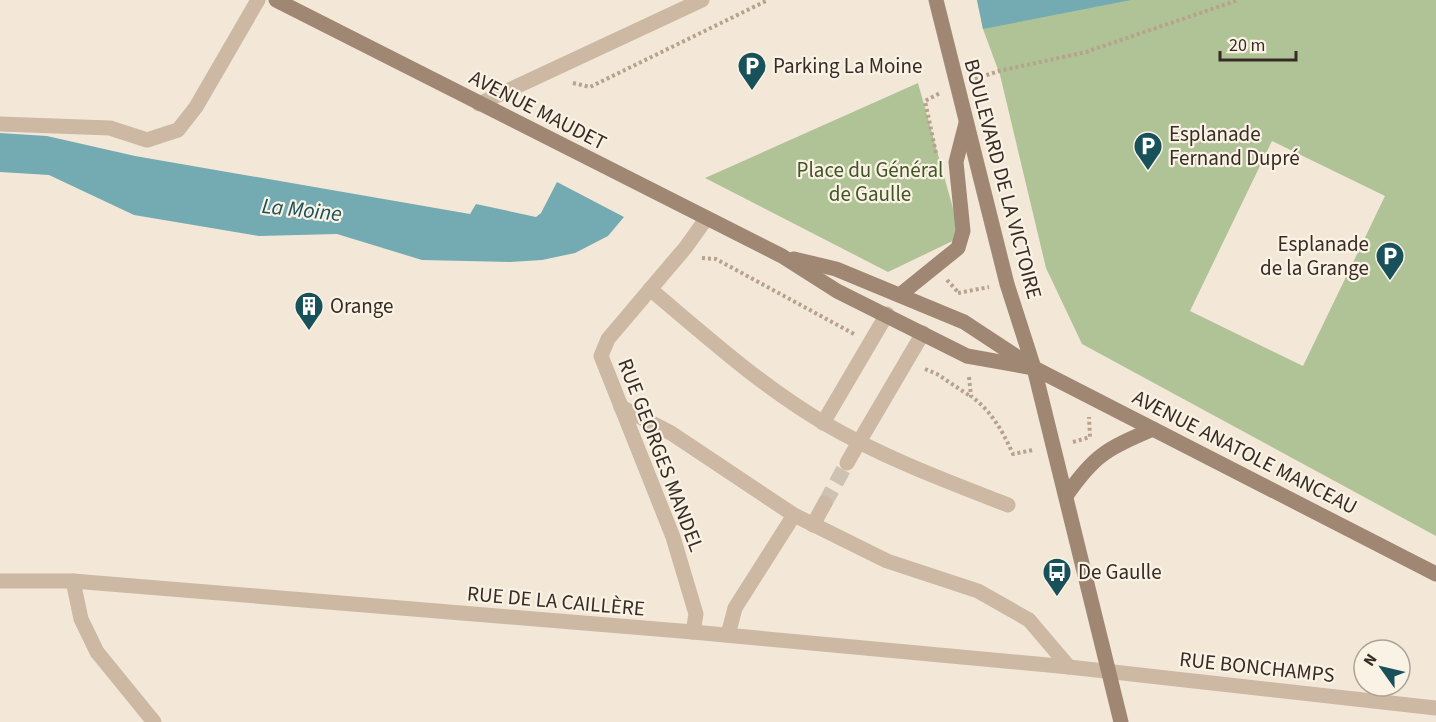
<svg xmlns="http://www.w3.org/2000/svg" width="1436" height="722" font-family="'Source Sans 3',sans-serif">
<rect width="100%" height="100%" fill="#f3e8d7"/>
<g fill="#b0c397" fill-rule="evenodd">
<path d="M977,0H1436V536L1082,344L1046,268L1000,75L983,29ZM1272,141L1385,196L1303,366L1190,311Z"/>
<polygon points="918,83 961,237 888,272 705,178"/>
</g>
<g fill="#74abb2">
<polygon points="977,0 1131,0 983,29"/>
<polygon points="0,133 47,136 135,156 470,214 476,204 536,217 541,213 557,182 624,217 608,236 575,253 542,260 510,262 422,260 337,234 259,236 134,215 49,175 0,172"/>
</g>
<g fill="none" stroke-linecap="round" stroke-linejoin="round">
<polyline stroke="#cdc2b3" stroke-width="15" stroke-dasharray="15 8" stroke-linecap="butt" points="825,503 847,463"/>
<g stroke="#b7a28d" stroke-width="4" stroke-dasharray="3 3" stroke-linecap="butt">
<polyline points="975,79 999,71 1086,52 1238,0"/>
<polyline points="573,83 590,87 768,0"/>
<polyline points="936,153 925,101 940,93"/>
<polyline points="702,258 716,259 854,334"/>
<polyline points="947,280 958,292"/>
<polyline points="958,293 989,287"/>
<polyline points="925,369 937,374 970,396"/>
<path d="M969,377L971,396C992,412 1002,430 1013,454L1033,450"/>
<polyline points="1073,442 1090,437 1089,417"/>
</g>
<g stroke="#ccb8a3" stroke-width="15">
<polyline points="479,104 702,0"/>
<polyline points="0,124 110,128 147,140 178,130 196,107 258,0"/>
</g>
<g stroke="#ccb8a3" stroke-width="15">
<polyline points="847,463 859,442"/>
<polyline points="813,525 825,503"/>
<polyline points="1029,620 1069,667"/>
</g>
<g stroke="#ccb8a3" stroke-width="15">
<path d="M650,289C706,336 761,386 824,423C882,457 946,481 1008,505"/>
<polyline points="621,407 671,433 794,515 887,561 978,591 1029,620"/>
<polyline points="823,423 887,314"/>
<polyline points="859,442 923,333"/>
<polyline points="0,581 73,581 693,632 1069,667 1436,708"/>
<polyline points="73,581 81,619 97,652 154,722"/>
<polyline points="693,632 696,614 673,537 601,356 608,339 686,247 706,219"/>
<polyline points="728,635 735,608 794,515"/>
</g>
<g stroke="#9f8774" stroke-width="15">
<polyline points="276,0 782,256 837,291 967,356 1034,368"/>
<polyline points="936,0 1007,284 1034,368 1121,722"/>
<polyline points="794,259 836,269 964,322 1034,368 1436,574"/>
<polyline points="901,294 958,248 963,231 956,162 966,123"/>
<path d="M1066,496C1095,454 1107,449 1153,429"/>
</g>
</g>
<defs>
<g id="parking-pin" transform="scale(1.5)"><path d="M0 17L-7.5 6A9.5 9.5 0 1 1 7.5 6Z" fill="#18515a" stroke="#faf2e4"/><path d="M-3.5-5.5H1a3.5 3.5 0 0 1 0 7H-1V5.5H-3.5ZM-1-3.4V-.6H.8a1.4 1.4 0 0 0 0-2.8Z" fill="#fff"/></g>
<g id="building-pin" transform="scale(1.5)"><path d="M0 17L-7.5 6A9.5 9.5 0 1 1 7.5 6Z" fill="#18515a" stroke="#faf2e4"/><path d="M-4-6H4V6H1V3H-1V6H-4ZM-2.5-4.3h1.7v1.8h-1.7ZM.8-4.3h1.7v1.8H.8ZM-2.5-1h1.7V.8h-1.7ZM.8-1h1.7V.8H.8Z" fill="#fff"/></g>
<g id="bus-pin" transform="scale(1.5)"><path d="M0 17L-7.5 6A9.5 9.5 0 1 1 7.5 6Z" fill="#18515a" stroke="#faf2e4"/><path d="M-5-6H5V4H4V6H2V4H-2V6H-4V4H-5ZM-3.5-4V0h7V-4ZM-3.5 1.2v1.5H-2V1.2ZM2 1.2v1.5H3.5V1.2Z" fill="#fff"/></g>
</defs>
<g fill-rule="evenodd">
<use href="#parking-pin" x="752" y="66"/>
<use href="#parking-pin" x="1148" y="146"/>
<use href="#parking-pin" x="1390" y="256"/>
<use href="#building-pin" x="309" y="306"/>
<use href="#bus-pin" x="1057" y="572"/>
</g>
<g text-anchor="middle" stroke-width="4.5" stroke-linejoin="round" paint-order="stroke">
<g font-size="21" fill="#362c25" stroke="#faf2e4" text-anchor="start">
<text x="773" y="73">Parking La Moine</text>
<text x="1169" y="141">Esplanade<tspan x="1169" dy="24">Fernand Dupré</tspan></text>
<text x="1369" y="251" text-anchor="end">Esplanade<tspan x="1369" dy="24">de la Grange</tspan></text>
<text x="330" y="313">Orange</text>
<text x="1078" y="579">De Gaulle</text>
</g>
<g font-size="21" fill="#362c25" stroke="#faf2e4">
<text transform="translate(538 110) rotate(27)" y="7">AVENUE MAUDET</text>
<text transform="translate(1003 179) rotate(75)" y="7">BOULEVARD DE LA VICTOIRE</text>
<text transform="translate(1245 452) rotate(27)" y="7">AVENUE ANATOLE MANCEAU</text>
<text transform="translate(661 455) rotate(69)" y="7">RUE GEORGES MANDEL</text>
<text transform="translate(556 601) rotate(5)" y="7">RUE DE LA CAILLÈRE</text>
<text transform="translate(1257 667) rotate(6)" y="7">RUE BONCHAMPS</text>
</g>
<g font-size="21" fill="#415627" stroke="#faf2e4">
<text x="870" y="177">Place du Général<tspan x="870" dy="24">de Gaulle</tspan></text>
</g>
<g font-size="22" font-style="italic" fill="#18515a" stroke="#faf2e4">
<text transform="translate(302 209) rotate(6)" y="8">La Moine</text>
</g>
</g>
<g transform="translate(1382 668) rotate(304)"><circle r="28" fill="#faf2e4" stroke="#aca398" stroke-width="1.5"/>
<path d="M0-4.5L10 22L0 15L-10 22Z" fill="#18515a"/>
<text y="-9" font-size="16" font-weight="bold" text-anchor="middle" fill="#362c25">N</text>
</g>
<path d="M1220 51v9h76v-9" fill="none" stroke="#362c25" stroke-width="3"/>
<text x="1229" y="51" font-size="18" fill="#362c25" stroke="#faf2e4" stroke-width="4.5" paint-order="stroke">20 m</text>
</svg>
